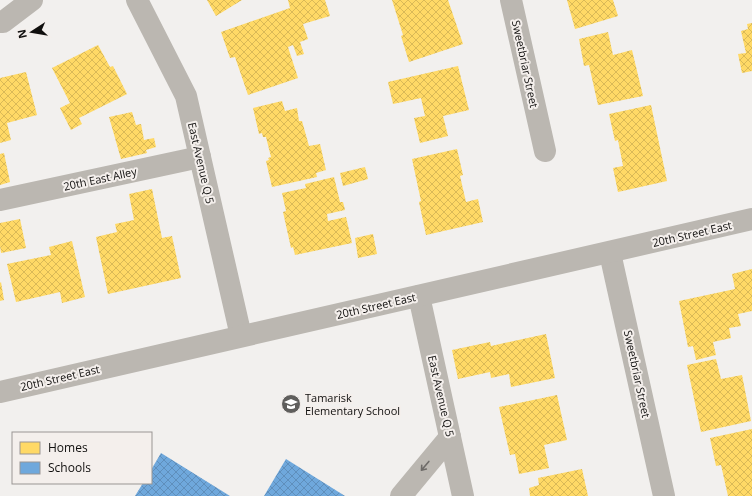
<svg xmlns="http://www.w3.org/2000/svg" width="752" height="496" font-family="'Open Sans',sans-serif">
<defs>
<pattern id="homes-cross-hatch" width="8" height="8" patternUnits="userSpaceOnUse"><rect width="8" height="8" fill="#ffd966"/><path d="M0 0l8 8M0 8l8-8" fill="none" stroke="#dab957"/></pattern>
<pattern id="schools-cross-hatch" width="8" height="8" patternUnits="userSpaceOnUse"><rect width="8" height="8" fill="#6fa8dc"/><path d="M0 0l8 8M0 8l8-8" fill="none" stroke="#5f8fbc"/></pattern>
</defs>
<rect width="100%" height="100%" fill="#f2f0ee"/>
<g fill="url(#homes-cross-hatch)">
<polygon points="207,0 242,0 216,16"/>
<polygon points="288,0 325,0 330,16 303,24 308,39 300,42 304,54 297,56 293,45 288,47 298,78 248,95 235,57 230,58 221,32 290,8"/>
<polygon points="392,0 448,0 463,44 409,62 401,36 403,35"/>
<polygon points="567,0 613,0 618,16 575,29"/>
<polygon points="752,23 752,71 742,73 738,54 746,53 741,31 748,29 747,24"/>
<polygon points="608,32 613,55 632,50 643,96 598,105 589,65 584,66 579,39"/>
<polygon points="98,45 110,67 113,66 127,94 79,118 82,124 71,130 60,108 70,103 52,68"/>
<polygon points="458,66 469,110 443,116 448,136 420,143 414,118 425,116 421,98 393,104 388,82"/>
<polygon points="26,72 37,115 7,123 11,140 0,143 0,78"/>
<polygon points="282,101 285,111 297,108 299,121 302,121 309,146 320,144 326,170 316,173 317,177 272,187 266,161 269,160 268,158 271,157 266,137 263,137 262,133 259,134 253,108"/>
<polygon points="651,105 667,181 618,192 613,168 623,166 618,140 615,141 609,114"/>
<polygon points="132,112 136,125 141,124 144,140 154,138 156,147 146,150 147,153 121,159 109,117"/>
<polygon points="457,149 463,175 460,176 466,202 478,199 483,222 426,235 419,202 421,201 412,159"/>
<polygon points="4,153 10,182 0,185 0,154"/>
<polygon points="365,167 368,179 343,186 340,173"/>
<polygon points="334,177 340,202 343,202 345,210 327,214 328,221 346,217 352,243 295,255 293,247 291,248 283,212 286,211 282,193 306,188 305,184"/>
<polygon points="152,189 162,238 172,236 181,278 108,294 96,237 117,232 115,224 134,220 129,194"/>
<polygon points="20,219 26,248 1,253 0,246 0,223"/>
<polygon points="373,234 377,254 358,258 355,238"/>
<polygon points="72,241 85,297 62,303 60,292 16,302 7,264 51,255 49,247"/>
<polygon points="752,269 752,311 738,314 741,326 729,328 731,338 713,342 716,355 696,360 693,346 688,347 679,301 735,289 732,274"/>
<polygon points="1,282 4,300 0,301 0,283"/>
<polygon points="546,334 555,378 511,387 509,374 491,378 490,372 458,379 452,350 490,342 491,346"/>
<polygon points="716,359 721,379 742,375 751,421 701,432 687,365"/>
<polygon points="557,395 567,440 544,445 549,468 519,474 515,454 510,455 499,407"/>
<polygon points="752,429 752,496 728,496 721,465 716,466 710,438"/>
<polygon points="582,469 588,496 530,496 529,488 539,485 538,478"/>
</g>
<g fill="url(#schools-cross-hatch)">
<polygon points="161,453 230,496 135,496 143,483 151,483 151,470"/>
<polygon points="286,459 345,496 264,496"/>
</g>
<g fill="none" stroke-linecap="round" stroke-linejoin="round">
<g stroke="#bbb7b1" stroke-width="22">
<polyline points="137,0 186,96 241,336"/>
<polyline points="511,0 545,151"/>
<polyline points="0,22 3,22 32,0"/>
<polyline points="0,200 200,157"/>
<polyline points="610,253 664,496"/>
<polyline points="419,296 463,496"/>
<polyline points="0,392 752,219"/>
<polyline points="401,496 450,437"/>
</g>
</g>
<defs><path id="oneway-shaft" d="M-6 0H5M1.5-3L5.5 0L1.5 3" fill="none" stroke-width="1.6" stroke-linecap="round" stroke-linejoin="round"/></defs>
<use stroke="#6e6b68" href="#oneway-shaft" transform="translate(425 466) rotate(130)"/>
<defs>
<g id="school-disc" transform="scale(1)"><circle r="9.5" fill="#5f5e5c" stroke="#f4efec"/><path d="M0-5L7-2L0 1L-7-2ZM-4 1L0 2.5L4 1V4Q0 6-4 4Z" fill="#fff"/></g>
</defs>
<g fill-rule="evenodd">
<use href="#school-disc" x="291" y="404"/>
</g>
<g text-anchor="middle" stroke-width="4" stroke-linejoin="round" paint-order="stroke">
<g font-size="11" fill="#100f0e" stroke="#f4efec">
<text transform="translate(525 64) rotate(78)" y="4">Sweetbriar Street</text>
<text transform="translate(201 163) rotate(77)" y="4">East Avenue Q 5</text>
<text transform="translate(100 179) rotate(-12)" y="4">20th East Alley</text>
<text transform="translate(692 234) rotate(-13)" y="4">20th Street East</text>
<text transform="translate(376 306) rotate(-13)" y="4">20th Street East</text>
<text transform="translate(637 374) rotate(78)" y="4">Sweetbriar Street</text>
<text transform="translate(60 378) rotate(-13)" y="4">20th Street East</text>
<text transform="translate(441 396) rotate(77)" y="4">East Avenue Q 5</text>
</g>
<g font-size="11" fill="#100f0e" stroke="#f4efec" text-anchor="start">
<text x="305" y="402">Tamarisk<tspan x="305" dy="13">Elementary School</tspan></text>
</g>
</g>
<rect x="12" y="432" width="140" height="52" fill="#f4efec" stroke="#999593"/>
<rect x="20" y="442" width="20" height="12" fill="#ffd966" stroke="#999593"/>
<text x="48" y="452" font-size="12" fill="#100f0e">Homes</text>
<rect x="20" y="462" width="20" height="12" fill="#6fa8dc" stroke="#999593"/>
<text x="48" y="472" font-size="12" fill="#100f0e">Schools</text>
<g transform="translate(32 32) rotate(258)" stroke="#f4efec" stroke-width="3" paint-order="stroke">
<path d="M0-3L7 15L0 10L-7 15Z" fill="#100f0e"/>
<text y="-6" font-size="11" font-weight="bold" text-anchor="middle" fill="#100f0e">N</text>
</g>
</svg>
